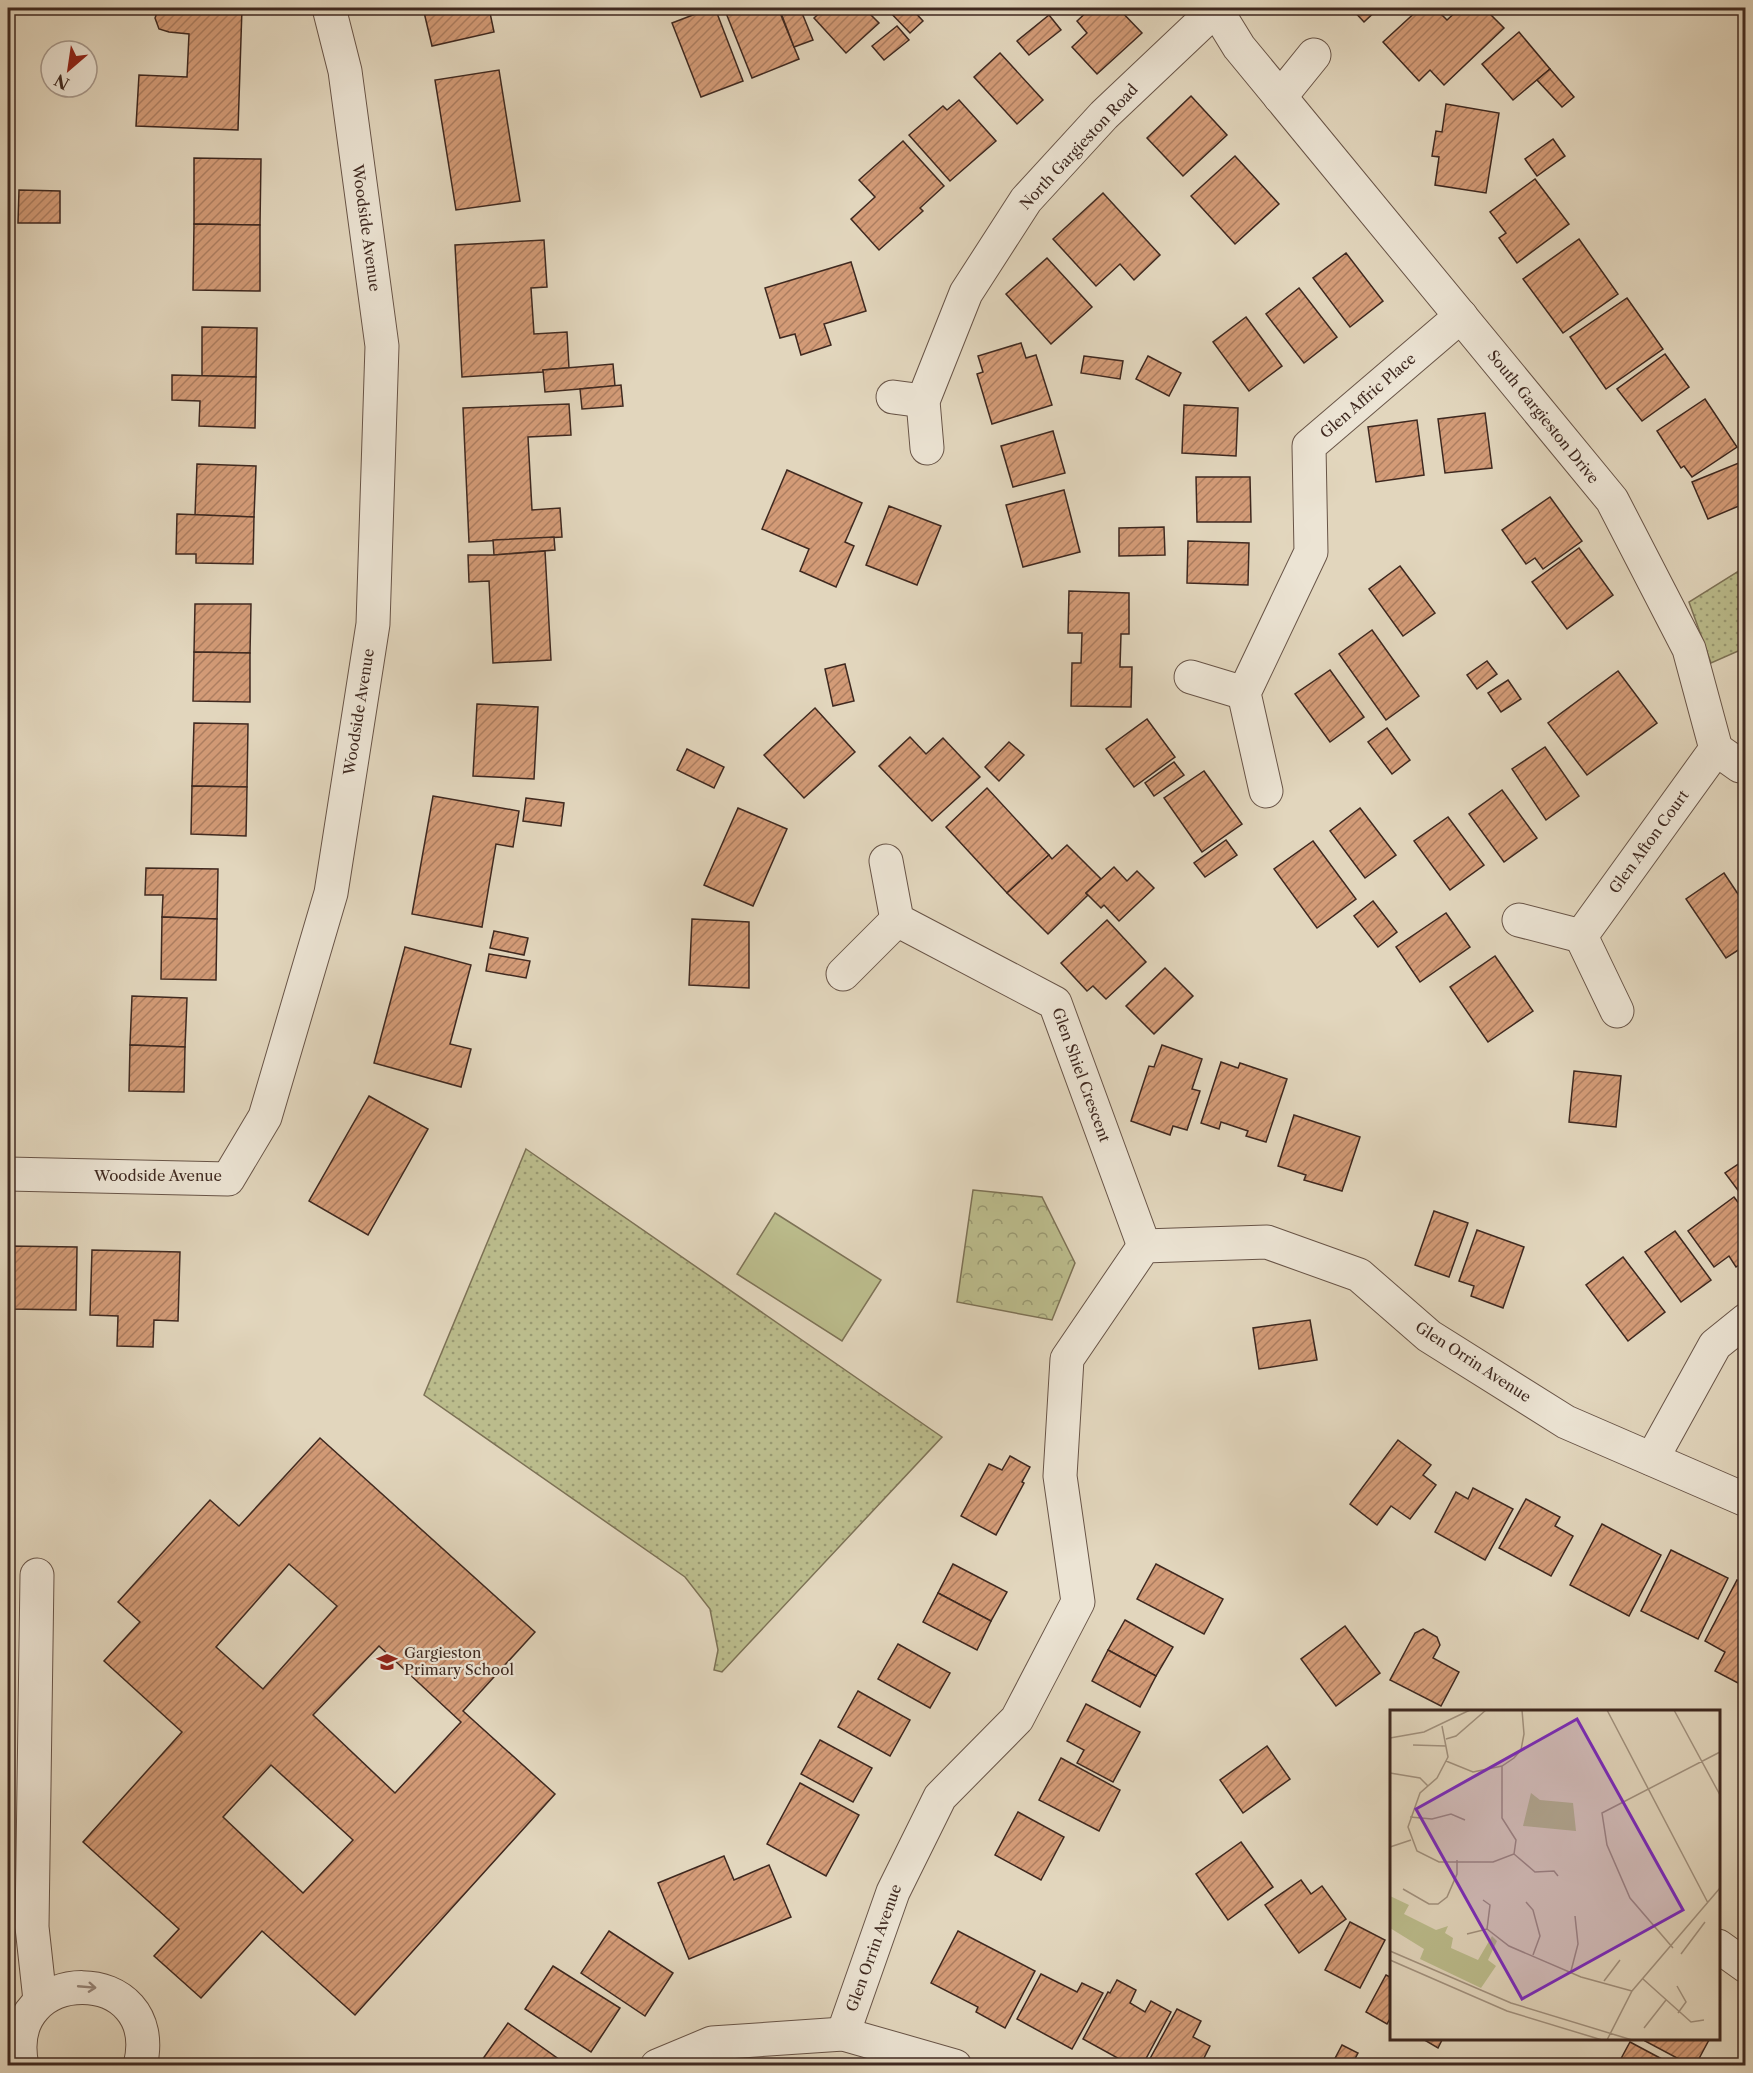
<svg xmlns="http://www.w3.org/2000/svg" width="1753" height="2073" font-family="'Libre Caslon Text',serif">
<defs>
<pattern id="grass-dots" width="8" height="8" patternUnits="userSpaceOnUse" patternTransform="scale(1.5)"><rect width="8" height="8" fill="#bbbc8c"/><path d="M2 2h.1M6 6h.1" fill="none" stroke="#999972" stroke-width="1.8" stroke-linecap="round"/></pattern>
<pattern id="park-crowns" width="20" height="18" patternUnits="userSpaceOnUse" patternTransform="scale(1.5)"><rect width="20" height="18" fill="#bbbc8c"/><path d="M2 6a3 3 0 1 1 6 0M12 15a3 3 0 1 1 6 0" fill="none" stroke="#999972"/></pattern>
<pattern id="building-hatch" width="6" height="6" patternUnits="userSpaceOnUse" patternTransform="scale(1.5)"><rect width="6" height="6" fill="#d39b77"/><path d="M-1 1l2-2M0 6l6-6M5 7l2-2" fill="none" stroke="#ad7e61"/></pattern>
</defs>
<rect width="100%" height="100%" fill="#e2d6bd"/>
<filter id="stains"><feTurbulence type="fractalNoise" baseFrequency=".00333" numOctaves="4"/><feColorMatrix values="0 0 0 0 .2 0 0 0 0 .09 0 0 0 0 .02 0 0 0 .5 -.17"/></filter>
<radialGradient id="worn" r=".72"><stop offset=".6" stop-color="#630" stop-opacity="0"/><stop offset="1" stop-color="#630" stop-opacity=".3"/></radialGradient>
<g fill="url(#grass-dots)" stroke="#7d7256" stroke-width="1.5">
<polygon points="1745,567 1745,648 1711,663 1689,602"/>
<polygon points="526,1149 942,1437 722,1672 714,1670 718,1650 710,1609 685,1577 424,1395"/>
</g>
<polygon fill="url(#park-crowns)" stroke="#7d7256" stroke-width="1.5" points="973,1190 1042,1197 1075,1263 1052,1320 957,1302"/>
<polygon fill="#bbbc8c" stroke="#7d7256" stroke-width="1.5" points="775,1213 881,1280 842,1341 737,1274"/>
<g fill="url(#building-hatch)" stroke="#3f2920" stroke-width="1.5" fill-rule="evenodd">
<polygon points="159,8 242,8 238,130 136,126 139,75 187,77 189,34 169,32 159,29 155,18"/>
<polygon points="423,8 489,8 494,32 432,46"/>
<polygon points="711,8 715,8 743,81 701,97 672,23"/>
<polygon points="724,8 778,8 799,59 752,78"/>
<polygon points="796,8 800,8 813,40 794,47 781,13"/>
<polygon points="825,8 875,8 869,13 879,23 846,53 814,18"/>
<polygon points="886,8 911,8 923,21 910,33"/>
<polygon points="1091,8 1118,8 1142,33 1097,74 1072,47 1087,33 1077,21"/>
<polygon points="1351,8 1379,8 1364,22"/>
<polygon points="1420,8 1435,8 1447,20 1460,8 1484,8 1504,28 1444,85 1430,70 1419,81 1383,42"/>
<polygon points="1049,15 1061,30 1029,55 1017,41"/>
<polygon points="897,26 909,40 884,60 872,46"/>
<polygon points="1519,32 1550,69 1513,100 1482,64"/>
<polygon points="1000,53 1043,100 1017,124 974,77"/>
<polygon points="1550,69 1574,97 1562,107 1537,80"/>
<polygon points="499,70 520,201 456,210 435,80"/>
<polygon points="1191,96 1227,135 1183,176 1147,138"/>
<polygon points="959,100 996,141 950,181 909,135 943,106 947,110"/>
<polygon points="1446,104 1499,113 1486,193 1435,185 1439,157 1432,156 1436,131 1442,132"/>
<polygon points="1553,139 1565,156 1537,176 1525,159"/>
<polygon points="903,141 944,186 920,208 923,211 879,250 851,219 875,197 859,180"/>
<polygon points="1235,156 1279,204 1235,244 1191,196"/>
<polygon points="194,158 261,159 260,225 194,224"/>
<polygon points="1535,179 1569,224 1517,263 1499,238 1506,233 1490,212"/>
<polygon points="19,190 60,191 60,223 18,223"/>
<polygon points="1103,193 1160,255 1134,280 1120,264 1096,286 1053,239"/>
<polygon points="194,224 260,225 260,291 193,290"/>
<polygon points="1579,239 1618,294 1563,333 1523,279"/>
<polygon points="544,240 547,287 531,288 534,334 567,332 569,368 543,370 543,372 462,377 455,245"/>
<polygon points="1346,253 1383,301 1350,327 1313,278"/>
<polygon points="1047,258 1092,307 1051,344 1006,294"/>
<polygon points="851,262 866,311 824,324 831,345 801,355 795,334 780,338 765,288"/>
<polygon points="1299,288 1337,337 1304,363 1266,314"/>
<polygon points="1627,298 1663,349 1606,389 1570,337"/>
<polygon points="1246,317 1282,366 1249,391 1213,342"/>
<polygon points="202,327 257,328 256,377 202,376"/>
<polygon points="1021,343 1026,358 1036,355 1052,405 992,424 977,374 983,372 978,356"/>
<polygon points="1665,354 1689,387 1642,421 1617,389"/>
<polygon points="1084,356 1123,361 1120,379 1081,373"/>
<polygon points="1148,356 1181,373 1169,396 1136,379"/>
<polygon points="613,364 615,386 545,392 543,370"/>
<polygon points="172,375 256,377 255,428 199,426 200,401 172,400"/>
<polygon points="621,385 623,406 582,409 580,389"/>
<polygon points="1705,399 1737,447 1692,477 1684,466 1681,468 1657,431"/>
<polygon points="569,404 571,435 528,437 532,510 560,508 562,537 469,542 463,408"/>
<polygon points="1184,405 1238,408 1236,456 1182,453"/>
<polygon points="1485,413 1492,468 1445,473 1438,419"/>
<polygon points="1417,420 1424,475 1376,482 1368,427"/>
<polygon points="1053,431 1065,473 1013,487 1001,446"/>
<polygon points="1746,460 1746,503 1708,519 1692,482"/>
<polygon points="197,464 256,466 254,517 195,515"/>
<polygon points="787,470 862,503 845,542 854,546 836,587 800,571 809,549 762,529"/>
<polygon points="1196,477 1250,477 1251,522 1197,522"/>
<polygon points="1064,490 1080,552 1023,567 1006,505"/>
<polygon points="1550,497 1582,541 1543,569 1535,558 1526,564 1502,530"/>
<polygon points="889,506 941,526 917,585 866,565"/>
<polygon points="177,514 254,517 253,564 196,563 196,554 176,554"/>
<polygon points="1164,527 1165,555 1119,556 1119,528"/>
<polygon points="554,537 555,550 494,555 493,540"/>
<polygon points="1188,541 1249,543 1248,585 1187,583"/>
<polygon points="1579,548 1613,595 1567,629 1532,582"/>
<polygon points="545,551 551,660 493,663 489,581 469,582 468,555 494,555"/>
<polygon points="1400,566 1435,613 1403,636 1369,589"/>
<polygon points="1069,591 1129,593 1129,634 1121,634 1120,667 1132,667 1131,707 1071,706 1072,663 1081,663 1082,633 1068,633"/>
<polygon points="195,604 251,604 250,653 194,652"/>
<polygon points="1372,630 1419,696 1386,720 1339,654"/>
<polygon points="194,652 250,653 250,702 193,701"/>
<polygon points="1487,661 1497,674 1477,689 1467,675"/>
<polygon points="845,664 854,701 833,706 825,669"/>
<polygon points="1330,670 1364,717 1330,742 1295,694"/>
<polygon points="1618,671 1657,723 1587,775 1548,723"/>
<polygon points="1508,680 1521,699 1501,712 1488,693"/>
<polygon points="477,704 538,707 534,779 473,776"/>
<polygon points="815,708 855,752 804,798 764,755"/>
<polygon points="1147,719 1175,757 1134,787 1106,749"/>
<polygon points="194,723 248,724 247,787 192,786"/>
<polygon points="1387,728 1410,760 1392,774 1368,742"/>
<polygon points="910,737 926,754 943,738 980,777 932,821 879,766"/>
<polygon points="1009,742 1024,755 999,781 985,767"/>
<polygon points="1545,747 1579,796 1546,820 1512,769"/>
<polygon points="687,749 724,767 714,788 677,770"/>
<polygon points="1174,762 1184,775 1154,796 1145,783"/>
<polygon points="1204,771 1242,824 1202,852 1164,798"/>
<polygon points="192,786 247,787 246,836 191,834"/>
<polygon points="987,788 1049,855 1007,893 946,827"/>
<polygon points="1502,790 1537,838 1504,862 1469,814"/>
<polygon points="433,796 519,811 513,847 496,844 482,927 412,914"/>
<polygon points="526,798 564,803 561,826 523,821"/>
<polygon points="738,808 787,829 753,906 704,885"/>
<polygon points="1360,808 1396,855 1365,878 1330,831"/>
<polygon points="1448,817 1484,865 1450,890 1414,841"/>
<polygon points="1226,840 1237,855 1205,877 1194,863"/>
<polygon points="1313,841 1356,899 1317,928 1274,869"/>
<polygon points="1067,845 1101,879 1086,893 1088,895 1048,934 1007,893 1049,855 1052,859"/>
<polygon points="1114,867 1127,881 1137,871 1154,888 1119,921 1104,905 1101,908 1086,893"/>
<polygon points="146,868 218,869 217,919 162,917 163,895 145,895"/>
<polygon points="1724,873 1746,906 1746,922 1740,926 1746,934 1746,945 1726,958 1686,899"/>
<polygon points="1373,901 1397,932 1378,947 1354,916"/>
<polygon points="1446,913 1470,947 1420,982 1396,947"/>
<polygon points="162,917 217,919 216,980 161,979"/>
<polygon points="692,919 749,922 749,988 689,985"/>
<polygon points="1107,920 1146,962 1106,999 1093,986 1087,991 1061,963"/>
<polygon points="494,931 528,938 524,955 490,948"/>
<polygon points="405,947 471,965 450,1044 471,1049 461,1087 374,1063"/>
<polygon points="489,954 530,961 526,978 486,971"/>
<polygon points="1495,956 1533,1011 1488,1042 1450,987"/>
<polygon points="1165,968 1193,996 1154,1034 1126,1006"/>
<polygon points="132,996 187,998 185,1047 130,1045"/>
<polygon points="130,1045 185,1047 184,1092 129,1091"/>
<polygon points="1162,1045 1202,1059 1192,1089 1200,1091 1187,1130 1173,1126 1170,1135 1131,1121 1149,1066 1154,1067"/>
<polygon points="1221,1062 1238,1068 1240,1063 1287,1079 1266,1142 1246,1136 1248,1131 1221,1122 1219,1129 1201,1123"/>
<polygon points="1574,1071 1621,1076 1616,1127 1569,1122"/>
<polygon points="369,1096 428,1129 368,1235 309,1201"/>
<polygon points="1294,1115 1360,1137 1342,1191 1304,1180 1306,1175 1278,1166"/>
<polygon points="1746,1159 1746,1201 1725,1173"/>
<polygon points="1734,1197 1746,1213 1746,1260 1736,1267 1729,1256 1714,1267 1688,1231"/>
<polygon points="1434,1211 1468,1223 1449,1277 1415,1265"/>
<polygon points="1477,1230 1524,1247 1503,1308 1471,1296 1474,1286 1459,1281"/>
<polygon points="1675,1231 1711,1280 1681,1302 1645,1252"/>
<polygon points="8,1246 77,1247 76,1310 8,1309"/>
<polygon points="92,1250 180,1252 178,1321 154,1320 153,1347 117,1346 118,1316 90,1315"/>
<polygon points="1623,1257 1665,1312 1628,1341 1586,1285"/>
<polygon points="1310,1320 1317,1360 1259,1369 1253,1328"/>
<path d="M320,1438L535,1632L463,1711L555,1794L355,2015L262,1931L201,1998L154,1956L179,1929L83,1842L182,1732L104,1661L140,1622L118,1602L210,1500L239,1526ZM289,1564L337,1606L263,1689L216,1647ZM379,1646L461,1722L395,1793L313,1715ZM271,1765L353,1840L303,1893L223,1817Z"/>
<polygon points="1398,1440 1431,1465 1423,1475 1436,1485 1410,1519 1391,1506 1377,1525 1350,1504"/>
<polygon points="1010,1456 1030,1467 1022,1482 1024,1483 996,1535 961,1516 989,1464 1002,1470"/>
<polygon points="1473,1488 1513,1509 1485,1560 1435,1532 1456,1492 1468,1499"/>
<polygon points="1526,1499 1560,1517 1555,1526 1573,1536 1551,1576 1499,1548"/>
<polygon points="1602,1524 1661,1555 1629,1616 1570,1585"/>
<polygon points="1671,1550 1728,1578 1698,1639 1641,1611"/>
<polygon points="953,1564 1007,1592 991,1621 938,1593"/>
<polygon points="1156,1564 1223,1599 1204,1634 1137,1599"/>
<polygon points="1737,1580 1746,1584 1746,1669 1738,1683 1715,1671 1725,1652 1705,1641"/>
<polygon points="938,1593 991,1621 977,1650 923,1622"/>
<polygon points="1125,1620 1173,1647 1156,1676 1108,1650"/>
<polygon points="1345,1626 1380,1673 1336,1706 1301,1659"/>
<polygon points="1423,1629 1437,1637 1440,1645 1433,1658 1459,1672 1441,1706 1390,1680 1415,1633"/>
<polygon points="898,1644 950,1673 930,1708 878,1679"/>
<polygon points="1108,1650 1156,1676 1140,1707 1092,1681"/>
<polygon points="858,1691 910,1720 890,1756 838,1727"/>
<polygon points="1086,1704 1140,1732 1113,1782 1077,1763 1084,1750 1067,1741"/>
<polygon points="820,1740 872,1768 853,1802 801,1774"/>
<polygon points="1267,1746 1290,1779 1243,1813 1220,1780"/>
<polygon points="1061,1758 1120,1790 1099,1831 1039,1800"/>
<polygon points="800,1783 859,1815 826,1876 767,1844"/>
<polygon points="1018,1812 1064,1837 1041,1880 995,1855"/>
<polygon points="1241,1842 1273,1887 1228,1920 1196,1874"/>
<polygon points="724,1856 734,1880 769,1865 791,1917 689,1959 658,1883"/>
<polygon points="1301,1880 1311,1894 1322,1886 1346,1919 1299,1953 1265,1905"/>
<polygon points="1350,1922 1385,1940 1360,1988 1325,1970"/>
<polygon points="609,1931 673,1973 645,2016 581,1973"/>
<polygon points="958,1931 1035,1971 1005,2028 976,2012 978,2007 931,1983"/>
<polygon points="553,1966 620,2008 591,2052 525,2009"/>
<polygon points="1041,1974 1077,1992 1082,1983 1103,1993 1072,2049 1017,2019"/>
<polygon points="1386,1975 1392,1978 1392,2015 1387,2024 1366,2012"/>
<polygon points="1117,1980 1136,1990 1130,2003 1145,2012 1151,2001 1171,2012 1142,2066 1132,2066 1083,2039 1108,1992 1110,1993"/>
<polygon points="1177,2009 1201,2021 1193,2037 1210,2046 1200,2066 1146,2066"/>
<polygon points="508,2023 560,2060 556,2066 483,2066 480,2063"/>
<polygon points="1421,2038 1443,2038 1438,2048"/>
<polygon points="1647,2038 1710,2038 1695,2066 1692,2066 1645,2041"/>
<polygon points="1630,2042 1675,2066 1617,2066"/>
<polygon points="1342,2045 1358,2053 1351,2066 1331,2066"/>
<polygon points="1600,2060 1612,2066 1590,2066 1592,2061"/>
</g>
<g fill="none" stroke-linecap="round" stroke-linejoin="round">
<g stroke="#685447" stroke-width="35">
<g id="minor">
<polyline points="1215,8 1239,47 1612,500 1689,649 1716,749 1740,766 1746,767"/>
<polyline points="1280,97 1314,55"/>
<polyline points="893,397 923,401"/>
<polyline points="927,448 923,401 966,293 1026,200 1104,115 1216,9"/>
<polyline points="1191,677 1244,693"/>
<polyline points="1266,791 1244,693 1311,552 1309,446 1461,316"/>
<polyline points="886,861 897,920 1055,1003 1144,1246"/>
<polyline points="1519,920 1581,936"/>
<polyline points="843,974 897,920"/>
<polyline points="1617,1011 1581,936 1716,749"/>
<polyline points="8,1174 228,1179 265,1117 331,893 373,624 382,346 345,71 329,8"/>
<polyline points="1652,1459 1715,1345 1746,1320"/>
<polyline points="37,1575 32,1927 40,2000"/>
<polyline points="1718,1946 1746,1966"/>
<polyline points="843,2034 893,1892 940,1797 1017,1719 1078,1602 1060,1476 1067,1359 1144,1246 1267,1242 1359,1275 1429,1336 1566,1422 1746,1500"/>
<path d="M22,2066C0,1961 166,1962 140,2066"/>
<polyline points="657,2066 712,2043 843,2034 955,2066"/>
</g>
</g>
<use href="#minor" stroke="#ece4d4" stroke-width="33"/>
</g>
<defs><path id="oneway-shaft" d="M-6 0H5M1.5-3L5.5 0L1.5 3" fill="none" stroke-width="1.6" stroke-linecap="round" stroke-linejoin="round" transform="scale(1.5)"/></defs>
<use stroke="#96867a" href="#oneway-shaft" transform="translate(87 1987) rotate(5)"/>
<defs>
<g id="school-bare" transform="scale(1.62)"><path d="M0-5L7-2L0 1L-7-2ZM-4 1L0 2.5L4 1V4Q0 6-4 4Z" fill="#8f2418" stroke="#ece4d4" stroke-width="2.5" paint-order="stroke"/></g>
</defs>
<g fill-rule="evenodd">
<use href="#school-bare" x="387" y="1662"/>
</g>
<g text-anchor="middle" stroke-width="4.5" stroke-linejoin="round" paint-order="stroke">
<g font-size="15" fill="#3f2920" stroke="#ece4d4">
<text transform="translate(1079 147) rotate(-47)" y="5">North Gargieston Road</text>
<text transform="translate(366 228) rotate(82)" y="5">Woodside Avenue</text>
<text transform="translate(1368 396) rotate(-41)" y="5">Glen Affric Place</text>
<text transform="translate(1543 417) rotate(51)" y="5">South Gargieston Drive</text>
<text transform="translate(359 712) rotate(-81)" y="5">Woodside Avenue</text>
<text transform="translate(1649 842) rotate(-54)" y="5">Glen Afton Court</text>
<text transform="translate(1081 1075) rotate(70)" y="5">Glen Shiel Crescent</text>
<text x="158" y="1181">Woodside Avenue</text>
<text transform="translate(1473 1362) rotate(33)" y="5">Glen Orrin Avenue</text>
<text transform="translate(874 1948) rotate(-70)" y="5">Glen Orrin Avenue</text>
</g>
<g font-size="15" fill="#3f2920" stroke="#ece4d4" text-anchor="start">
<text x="404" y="1658">Gargieston<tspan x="404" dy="17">Primary School</tspan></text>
</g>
</g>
<g transform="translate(1390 1710)">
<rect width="330" height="330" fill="#e2d6bd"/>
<path d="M141,83L150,90L183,93L186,121L133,116ZM0,186L19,195L14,204L46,220L58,216L55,223L63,228L61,238L88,250L102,226L107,231L98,250L106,256L91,278L30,249L34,239L0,218Z" fill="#bbbc8c"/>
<path fill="none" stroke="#a1917e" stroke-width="1.5" d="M217,0L318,193M284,0L330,85M52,16L58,47L47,68L30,83L18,117L27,141L49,152H103L124,144L126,130L112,108V56M0,28L34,22L80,0M56,29L66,26L96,0M23,35L56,36M56,51L83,62L112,56L124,48L131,40L134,24L132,0M0,63L30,68L38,76M20,107L42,109L61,104L75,110M0,137L21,130M124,144L145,162L164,161L168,166M13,179L39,194H48L57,187L67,164V150M93,190L100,195L97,219M136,192L143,200L150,226L143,245M77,224L97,219L119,236L191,267L242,281M283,238L240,188L217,135L212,103L330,42M0,241L121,293L242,330M291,244L315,212M0,250L117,301L212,330M181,261L188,234L185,206M253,269L301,312L314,310M214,271L230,250M287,276L296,292L288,303M254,318L276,290M217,330L242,281L330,178"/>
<path fill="#7b2cbf" fill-opacity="0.15" stroke="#7b2cbf" stroke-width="3" d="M187,9L293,200L132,289L26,99Z"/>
<rect width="330" height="330" fill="none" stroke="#3f2920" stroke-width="3"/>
</g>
<rect width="1753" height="2073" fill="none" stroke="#e2d6bd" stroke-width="30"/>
<rect x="9" y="9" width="1735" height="2055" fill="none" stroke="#3f2920" stroke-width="3"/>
<rect x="15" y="15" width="1723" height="2043" fill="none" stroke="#3f2920" stroke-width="1.5"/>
<g transform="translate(69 69) rotate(209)"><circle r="28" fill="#ece4d4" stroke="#a7998c" stroke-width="1.5"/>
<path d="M0-4.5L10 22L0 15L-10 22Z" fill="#8f2418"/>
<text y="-9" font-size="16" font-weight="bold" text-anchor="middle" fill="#3f2920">N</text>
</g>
<rect width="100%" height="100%" filter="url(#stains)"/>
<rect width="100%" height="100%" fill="url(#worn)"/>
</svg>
